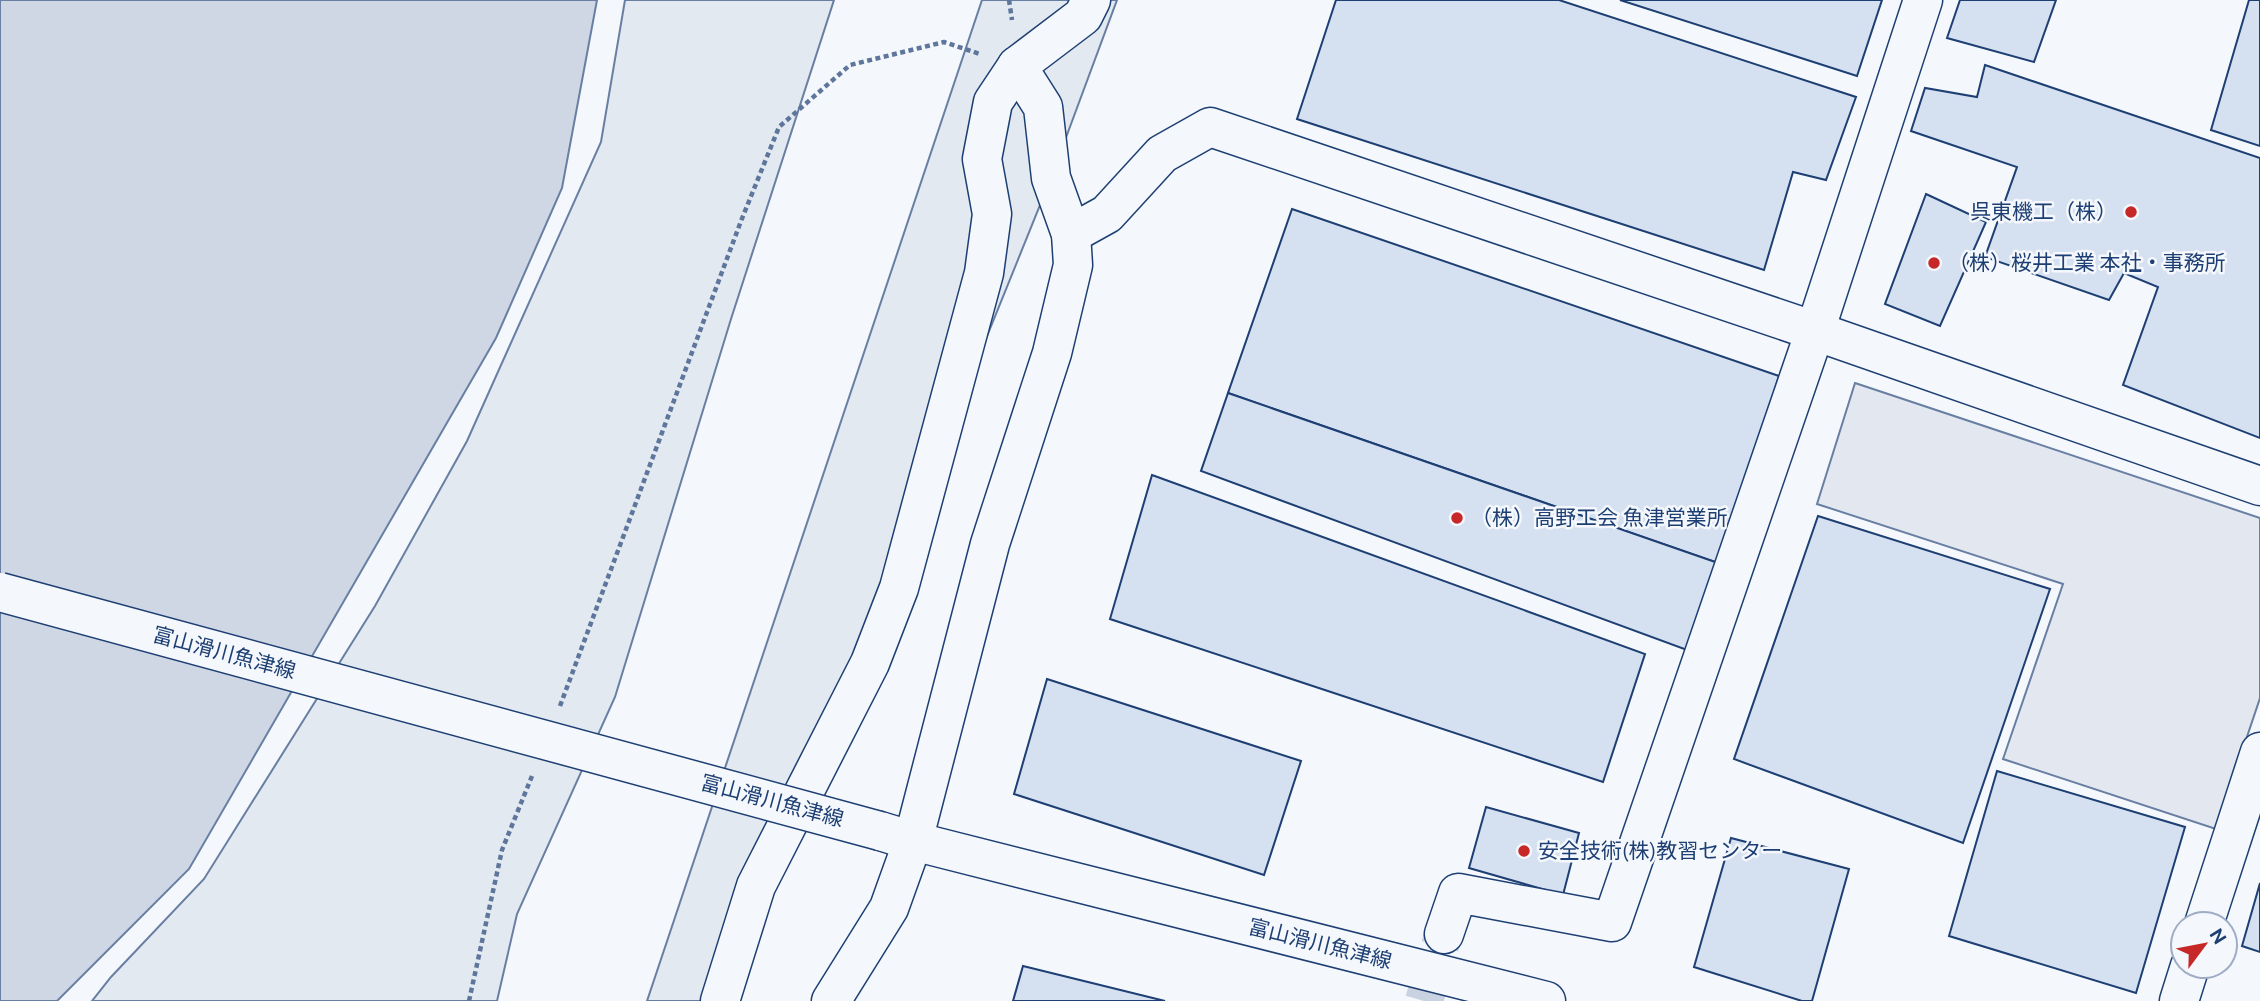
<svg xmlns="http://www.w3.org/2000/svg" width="2260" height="1001" font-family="Ubuntu,'Noto Sans JP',sans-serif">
<rect width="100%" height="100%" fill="#f4f7fb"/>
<g fill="#e3e9f0" stroke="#687fa3" stroke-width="2">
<polygon points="625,0 834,0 731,319 615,697 517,914 497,1001 92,1001 111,977 204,879 375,606 467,441 601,142"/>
<polygon points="982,0 1117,0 1051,178 718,1001 647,1001"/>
</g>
<polygon fill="#e3e8f0" stroke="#687fa3" stroke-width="2" points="1855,383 2260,518 2260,698 2216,829 2003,759 2063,584 1817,504"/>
<polygon fill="#cfd7e4" stroke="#687fa3" stroke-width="2" points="0,0 597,0 562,188 496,338 189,869 57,1001 0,1001"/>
<g fill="#d5e0f0" stroke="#1d3f73" stroke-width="2">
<polygon points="1336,0 1559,0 1856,97 1826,180 1793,172 1764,270 1297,119"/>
<polygon points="1620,0 1882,0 1857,76"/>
<polygon points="1960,0 2056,0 2034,62 1947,38"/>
<polygon points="2249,0 2260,0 2260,146 2211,130"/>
<polygon points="1985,65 2260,158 2260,438 2123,385 2158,287 2124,273 2109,300 1985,257 2017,167 1911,131 1925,88 1977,97"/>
<polygon points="1926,194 1986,222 1940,326 1885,304"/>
<polygon points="1292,209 1779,376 1721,564 1228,393"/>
<polygon points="1228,393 1721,564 1687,650 1201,471"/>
<polygon points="1152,475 1645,654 1603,782 1110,619"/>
<polygon points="1818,516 2050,589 1963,843 1734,759"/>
<polygon points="1047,679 1301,761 1264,875 1014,794"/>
<polygon points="1997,771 2185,827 2136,993 1949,936"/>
<polygon points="1486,807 1579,833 1563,895 1469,868"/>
<polygon points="1731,838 1849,869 1812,1001 1802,1001 1694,967"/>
<polygon points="2260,883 2260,952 2242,946"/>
<polygon points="1023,966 1165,1001 1013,1001"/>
</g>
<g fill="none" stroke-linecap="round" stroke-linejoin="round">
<polyline stroke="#c9d2e0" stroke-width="38" stroke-dasharray="38 19" stroke-linecap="butt" points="1424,1001 1442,939"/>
<g stroke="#1d3f73" stroke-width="41">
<g id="minor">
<polyline points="1071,234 1107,214 1162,154 1210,127 1815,331 2260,486"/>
<polyline points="2204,924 2260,752"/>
<polyline points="1444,934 1458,893 1612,922 1815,331 1923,0"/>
<polyline points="720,1001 756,886 870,663 899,588 984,273 992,214 982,159 993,102 1017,66"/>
<polyline points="831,1001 889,908 913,841 990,544 1052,353 1073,265 1071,234 1051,178 1043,107 1017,66 1083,16 1091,0"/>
<polyline points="2179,1001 2190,966"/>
</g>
</g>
<g stroke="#1d3f73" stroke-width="41">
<polyline id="major" points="880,831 913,841 1546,1001"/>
</g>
<g stroke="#5e769c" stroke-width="4.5" stroke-dasharray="5 3.5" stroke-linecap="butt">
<polyline points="1009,0 1012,20"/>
<polyline points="560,706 741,221 779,127 850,65 944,42 980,54"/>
<polyline points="469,1001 502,850 532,776"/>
</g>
<use href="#minor" stroke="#f4f7fb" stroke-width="38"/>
<use href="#major" stroke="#f4f7fb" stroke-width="38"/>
<g stroke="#1d3f73" stroke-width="41" stroke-linecap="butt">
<polyline id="major-bridge" points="0,592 880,831"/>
</g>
<use href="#major-bridge" stroke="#f4f7fb" stroke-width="38"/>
</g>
<g fill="#c62828" stroke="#f4f7fb" stroke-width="2.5">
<circle cx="2131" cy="212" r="7"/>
<circle cx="1934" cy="263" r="7"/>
<circle cx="1457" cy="518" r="7"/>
<circle cx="1524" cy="851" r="7"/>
</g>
<g text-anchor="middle" stroke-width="5" stroke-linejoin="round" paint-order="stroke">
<g font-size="21" fill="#1d3f73" stroke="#f4f7fb" text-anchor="start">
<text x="2117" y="219" text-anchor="end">呉東機工（株）</text>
<text x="1948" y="270">（株）桜井工業 本社・事務所</text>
<text x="1471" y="525">（株）高野工会 魚津営業所</text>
<text x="1538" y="858">安全技術(株)教習センター</text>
</g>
<g font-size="21" fill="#1d3f73" stroke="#f4f7fb">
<text transform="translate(224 653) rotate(15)" y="7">富山滑川魚津線</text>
<text transform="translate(772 801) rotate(15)" y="7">富山滑川魚津線</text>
<text transform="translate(1320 944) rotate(14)" y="7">富山滑川魚津線</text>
</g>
</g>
<g transform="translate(2204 945) rotate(58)"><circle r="33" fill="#f4f7fb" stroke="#9eadc5" stroke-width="2"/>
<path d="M0-5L12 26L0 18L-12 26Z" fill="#c62828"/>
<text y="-10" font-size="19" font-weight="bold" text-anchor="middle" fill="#1d3f73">N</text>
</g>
</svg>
